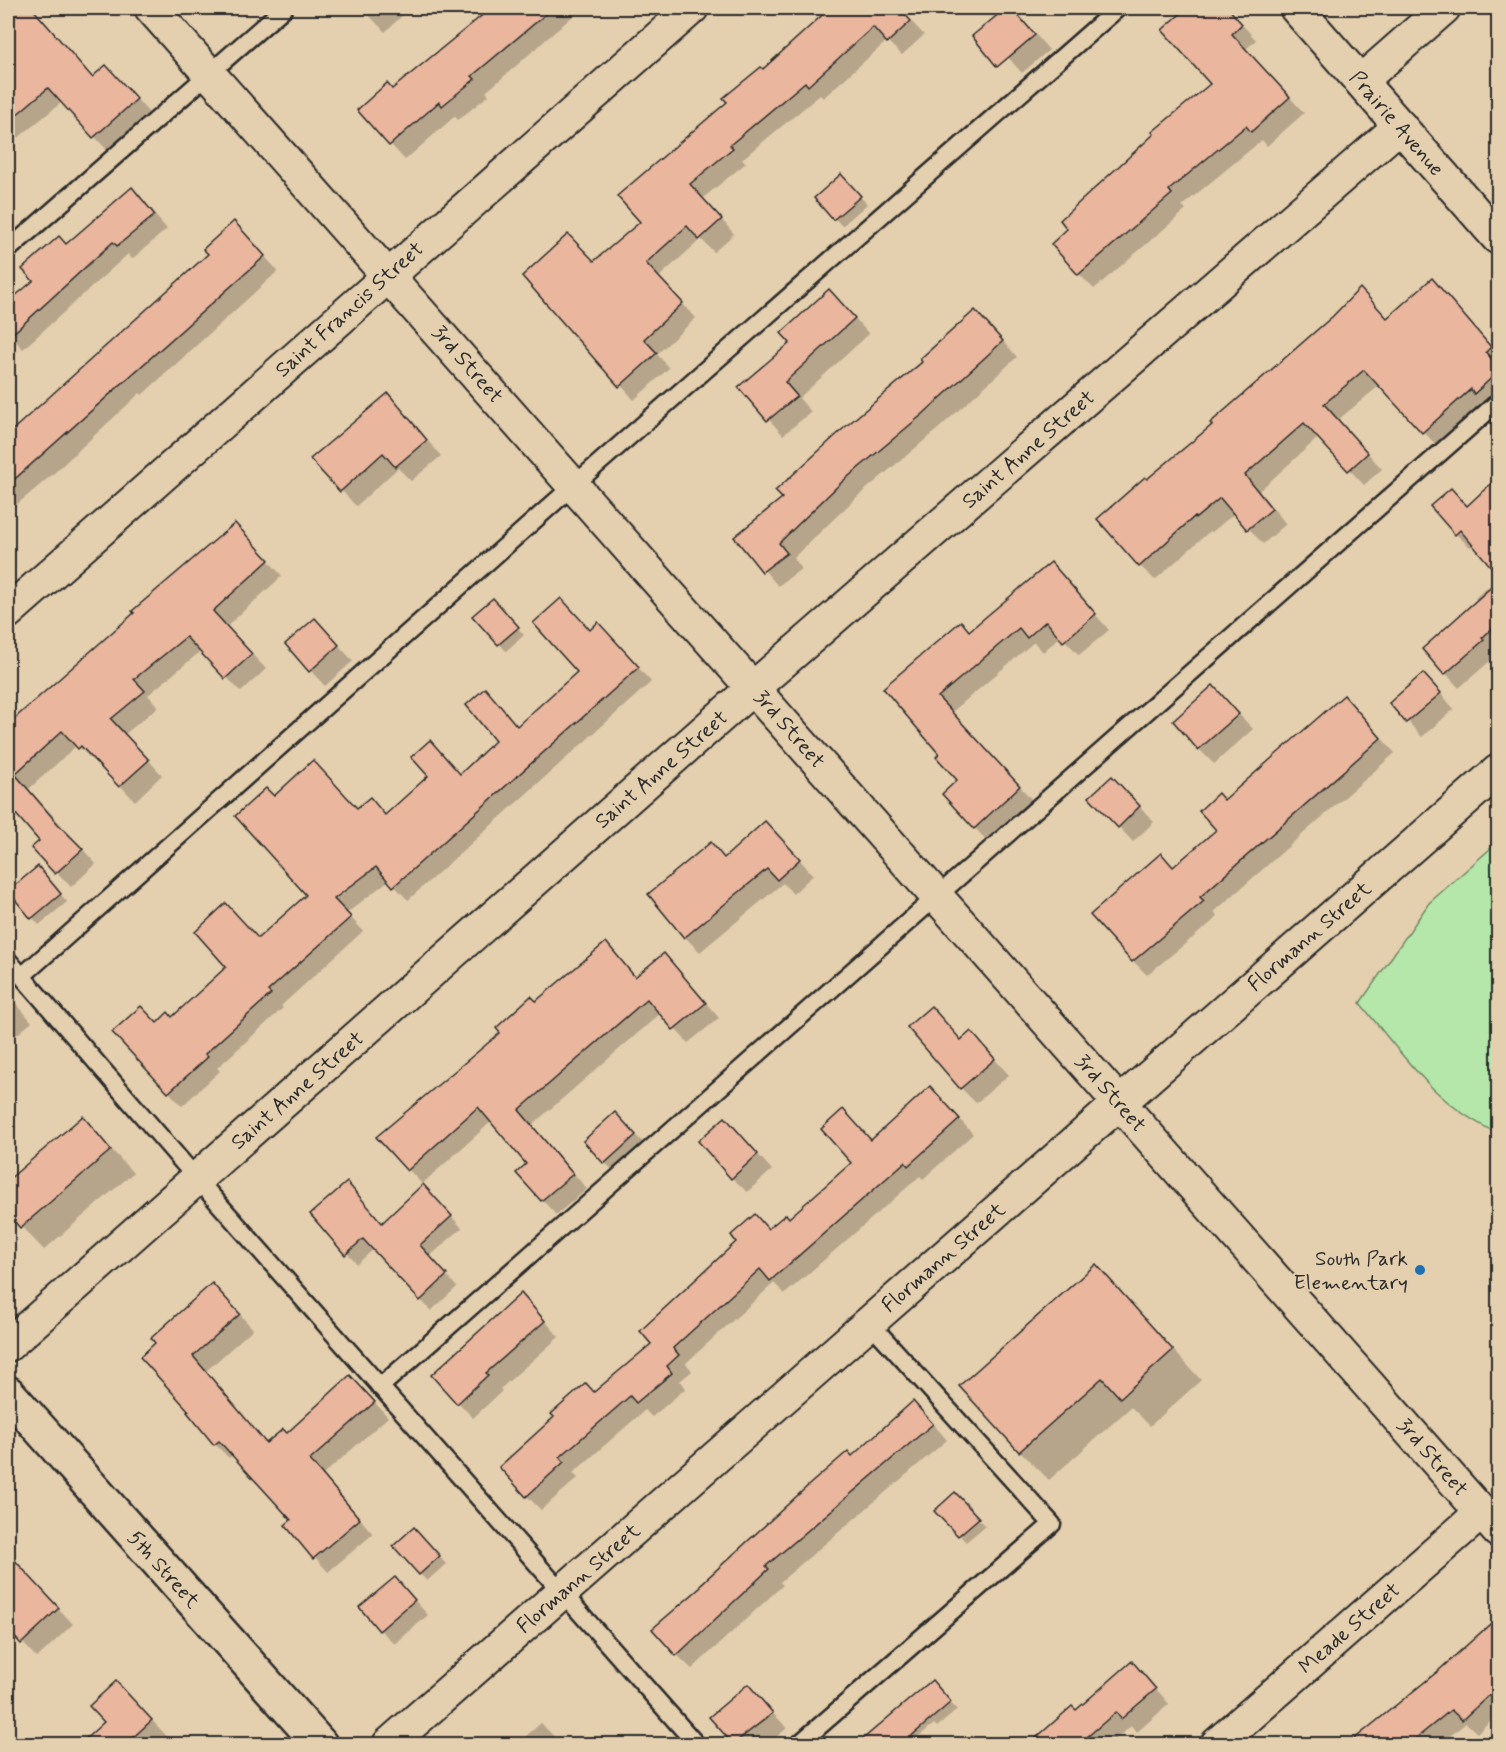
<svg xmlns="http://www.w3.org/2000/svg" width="1506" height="1752" font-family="Mynerve,sans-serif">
<rect width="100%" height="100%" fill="#e4cfae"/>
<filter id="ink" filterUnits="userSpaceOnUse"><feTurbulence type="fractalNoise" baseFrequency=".0167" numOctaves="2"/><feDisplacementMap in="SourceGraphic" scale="12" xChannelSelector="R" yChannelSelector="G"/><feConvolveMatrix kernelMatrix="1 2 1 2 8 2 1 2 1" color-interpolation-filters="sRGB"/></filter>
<g filter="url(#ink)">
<path fill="#b4e7a9" stroke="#70896a" stroke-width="1.5" d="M1498,842V1133C1437,1107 1401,1053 1360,1003L1429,903Z"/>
<g fill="#0003">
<polygon points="8,8 33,8 93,78 120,81 150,114 108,151 62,102 18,138 8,127 8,76 13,72 8,66"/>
<polygon points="362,8 400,8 405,13 385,32"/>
<polygon points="493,8 582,8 486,92 489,95 458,120 455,116 405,160 359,110 392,91"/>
<polygon points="835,8 899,8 924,35 902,55 887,41 823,98 820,95 742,159 746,163 703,198 734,234 714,252 701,239 658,278 696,318 657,354 669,368 634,400 524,276 594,263 642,223 729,102"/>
<polygon points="1008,8 1024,21 1049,50 1022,73 983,29"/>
<polygon points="1189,8 1200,18 1212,8 1227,8 1256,40 1246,49 1304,113 1267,146 1262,140 1182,206 1186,210 1094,289 1079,274 1212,84 1164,30"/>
<polygon points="1498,74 1498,83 1494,78"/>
<polygon points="848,183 867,204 842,226 816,198"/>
<polygon points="132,189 167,229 132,259 128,254 23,349 8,333 8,304 35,281 67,246"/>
<polygon points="248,238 278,271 142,395 140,393 53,474 8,512 8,436 210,254"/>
<polygon points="1447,295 1498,355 1498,400 1438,447 1380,385 1338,420 1382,469 1364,485 1319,437 1259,491 1286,524 1263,544 1235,513 1212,532 1210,531 1155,580 1140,566 1147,481 1387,319"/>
<polygon points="844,306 869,334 799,398 811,412 783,435 740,387"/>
<polygon points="990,327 1017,357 938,429 858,496 793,558 801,569 778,586 736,537"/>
<polygon points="388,395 441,456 411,481 398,468 356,506 312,459"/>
<polygon points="1498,479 1498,540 1484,554 1474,544 1470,547 1456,534 1468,507"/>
<polygon points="249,539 282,576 226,627 266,669 241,692 201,651 148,695 158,707 125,734 162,775 135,801 96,760 94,762 77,745 29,789 96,864 71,887 33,848 41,841 8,805 8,725 136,613"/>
<polygon points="1051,564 1109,630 1079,655 1061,636 1043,652 1034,642 952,712 1034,802 989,843 975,828 959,780 885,688 970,633"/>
<polygon points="1498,578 1498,649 1494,652 1497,655 1459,688 1424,649 1478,601 1475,598"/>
<polygon points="500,608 524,635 506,651 474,616"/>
<polygon points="591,632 612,638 651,682 408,900 389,880 347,913 363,931 281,1006 283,1008 217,1068 220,1071 182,1106 114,1032 157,1024 172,1019 308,895 274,798 357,810 370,799 386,816 461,775 498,741 485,690 518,727 579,672"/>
<polygon points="329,635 353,661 325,686 311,671"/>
<polygon points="1213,687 1253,729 1214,764 1199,749"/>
<polygon points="1438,690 1454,709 1422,737 1391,703"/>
<polygon points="1344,697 1395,753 1214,912 1218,917 1147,975 1133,961 1161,855 1174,868 1218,830 1224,802"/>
<polygon points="1127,793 1154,822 1133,842 1119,827"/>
<polygon points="780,837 813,875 793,894 783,883 700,952 685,937 711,844 725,859"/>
<polygon points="45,875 67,902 39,925 10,891"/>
<polygon points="606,944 636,978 664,955 719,1018 688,1043 661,1013 532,1125 587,1189 556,1215 518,1173 529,1164 492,1121 422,1184 378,1137"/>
<polygon points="10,996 32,1022 8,1042 8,998"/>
<polygon points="971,1033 1009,1075 976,1103 961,1088 962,1041"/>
<polygon points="944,1102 973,1134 923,1179 920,1176 785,1294 774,1283 686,1363 692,1371 680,1381 686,1388 652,1417 645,1410 573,1473 578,1478 541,1510 527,1496 594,1394 653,1344 738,1242 755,1216 769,1230 789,1219 853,1163 872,1141"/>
<polygon points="83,1118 133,1173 44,1250 8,1212 8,1182"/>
<polygon points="630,1129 650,1150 620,1177 605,1163"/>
<polygon points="740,1134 772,1170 747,1192 732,1178"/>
<polygon points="434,1197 462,1228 429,1257 457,1287 431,1311 374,1249 357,1264 312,1214 383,1224"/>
<polygon points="1096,1266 1201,1380 1150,1426 1131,1407 1049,1480 1020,1451"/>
<polygon points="226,1299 253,1329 206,1371 267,1444 364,1391 388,1417 323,1475 373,1534 328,1572 287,1525 293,1520 234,1454 229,1458 215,1444 189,1413 191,1411 142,1357"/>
<polygon points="536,1310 559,1337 500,1389 502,1391 473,1418 433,1375"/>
<polygon points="928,1418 947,1440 780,1582 783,1585 692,1669 677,1655 703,1587 852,1458"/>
<polygon points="955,1494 985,1526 966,1542 937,1511"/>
<polygon points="421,1536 446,1564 427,1581 420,1574"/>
<polygon points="8,1544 13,1550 8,1554 73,1624 37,1658 8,1627"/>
<polygon points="395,1579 428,1615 395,1644 380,1630"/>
<polygon points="1488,1628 1498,1639 1498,1714 1477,1733 1466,1723 1440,1744 1350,1744"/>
<polygon points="1147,1678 1169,1704 1137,1732 1131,1726 1110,1744 1031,1744 1072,1708 1076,1712"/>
<polygon points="932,1682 957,1710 937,1727 934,1724 909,1744 860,1744"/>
<polygon points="747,1686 787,1728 768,1744 735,1744 711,1717"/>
<polygon points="136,1703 174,1744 86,1744 84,1742"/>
<polygon points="541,1723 561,1744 517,1744"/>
</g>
<g fill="#eab69d" stroke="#2b2b2b" stroke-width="1.5">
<polygon points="8,8 32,8 92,77 106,65 137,99 93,138 48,88 8,122"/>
<polygon points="491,8 553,8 472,76 475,79 442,106 439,102 389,146 357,110 387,83 392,89"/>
<polygon points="830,8 899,8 911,21 887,43 873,27 808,86 805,82 730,145 733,148 690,184 722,219 699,240 687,226 646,263 683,303 644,339 657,353 619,387 522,276 568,234 594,261 640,222 617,196 727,102 723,98 761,67 763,69"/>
<polygon points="1006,8 1012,8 1035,35 997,67 972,36"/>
<polygon points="1187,8 1228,8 1242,24 1232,34 1290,97 1251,132 1246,126 1169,190 1172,194 1078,275 1051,244 1067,229 1060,220 1154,134 1152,132 1210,84 1162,30"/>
<polygon points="841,174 861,196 833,220 814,198"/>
<polygon points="132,187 155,215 117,246 113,242 8,338 8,302 33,281 22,269 59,236 66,244"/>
<polygon points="234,221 265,256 8,485 8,434 208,254 203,249"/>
<polygon points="1432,278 1491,347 1486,352 1498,367 1498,372 1474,394 1471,389 1422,433 1364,370 1324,404 1368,453 1348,471 1304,423 1245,475 1272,509 1247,530 1220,498 1196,518 1194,517 1139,567 1097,519 1145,477 1147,479 1212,425 1210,423 1333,316 1360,288 1387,318"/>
<polygon points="829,289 855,318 785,382 797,396 767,421 738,387 790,343 781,333"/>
<polygon points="975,310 1003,341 923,414 843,481 779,543 787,553 762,572 734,537 782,498 775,491 845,427 922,362 920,359"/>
<polygon points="388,393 427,440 395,467 383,453 340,492 310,459"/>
<polygon points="1498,477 1498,575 1460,530 1455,535 1430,506 1451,488 1467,506"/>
<polygon points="235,523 269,560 213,611 252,654 225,679 186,637 134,679 145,691 111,719 149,760 119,787 81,746 78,749 62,731 15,774 58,824 83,849 55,874 31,848 39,841 8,805 8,724 134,613 132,611"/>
<polygon points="1051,562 1096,614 1063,642 1046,621 1027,638 1019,628 938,697 1020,786 974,829 942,794 957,780 936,757 939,754 883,688 961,621 969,631"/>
<polygon points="1498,581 1498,623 1482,638 1484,640 1444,675 1422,649"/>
<polygon points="493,598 519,627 498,645 472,616"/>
<polygon points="561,598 590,630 598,622 639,667 393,887 376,867 334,899 351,917 268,991 271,994 205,1054 208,1057 168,1093 112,1032 141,1006 157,1023 168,1012 172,1017 226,967 195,932 226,903 258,938 306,895 235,816 266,788 274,796 313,760 357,808 370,797 385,815 428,776 411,757 430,740 460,774 495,741 466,705 485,688 517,726 577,672 533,623"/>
<polygon points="315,618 339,645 309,672 285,644"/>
<polygon points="1423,673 1441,693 1406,723 1389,703"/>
<polygon points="1213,685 1239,714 1198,750 1173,721"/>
<polygon points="1344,695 1381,738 1200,897 1204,901 1132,962 1090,915 1161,853 1173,867 1216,830 1199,811 1218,793 1224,800"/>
<polygon points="1112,776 1140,806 1118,828 1089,797"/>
<polygon points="765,821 800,859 777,880 767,869 684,938 648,894 711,842 724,858"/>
<polygon points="38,866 61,894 31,919 8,891"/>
<polygon points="606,942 635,977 664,953 706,1003 673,1030 647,999 519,1110 573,1174 541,1201 516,1173 526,1164 478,1107 407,1171 376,1137 500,1033 496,1028 531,996 536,1001"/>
<polygon points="931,1006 961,1040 971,1031 995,1059 960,1089 907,1027"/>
<polygon points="930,1086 960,1119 908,1166 905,1162 770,1281 760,1269 673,1348 679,1355 667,1366 672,1373 636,1403 630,1396 560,1457 564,1462 526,1497 499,1467 554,1417 551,1414 586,1383 594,1392 651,1344 640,1331 736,1242 731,1235 755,1214 768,1229 786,1214 789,1218 851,1163 821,1129 843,1109 871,1140"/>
<polygon points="615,1112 636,1135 604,1164 583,1141"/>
<polygon points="83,1116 111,1150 20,1228 8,1214 8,1180"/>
<polygon points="725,1117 758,1154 731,1179 698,1141"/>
<polygon points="347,1182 382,1223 423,1184 452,1216 420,1245 447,1275 420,1301 363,1239 345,1255 310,1214"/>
<polygon points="1096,1264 1173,1350 1120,1398 1102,1378 1019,1452 959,1386"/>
<polygon points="212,1283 240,1314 193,1356 266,1443 283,1429 287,1433 350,1375 375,1402 310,1460 360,1519 313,1559 285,1525 291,1520 219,1441 214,1445 187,1412 189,1411 140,1357 155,1343 151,1338"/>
<polygon points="521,1293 545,1321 486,1373 488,1375 457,1404 431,1375"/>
<polygon points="913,1401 933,1424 766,1566 769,1569 676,1656 652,1629 701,1587 700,1585 810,1484 848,1451 852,1456"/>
<polygon points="955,1492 979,1518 958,1536 934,1511"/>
<polygon points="414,1527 440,1556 419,1575 393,1546"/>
<polygon points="8,1553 59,1608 21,1644 8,1630"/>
<polygon points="395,1577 415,1600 379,1631 359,1607"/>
<polygon points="1498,1617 1498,1687 1462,1720 1451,1710 1409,1744 1348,1744 1437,1672"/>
<polygon points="1132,1661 1156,1689 1121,1719 1116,1712 1079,1744 1029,1744 1072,1706 1076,1710"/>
<polygon points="932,1680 951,1702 902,1744 857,1744"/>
<polygon points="116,1681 152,1720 126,1744 80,1744 104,1722 89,1706"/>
<polygon points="748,1684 773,1713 733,1744 709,1717"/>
</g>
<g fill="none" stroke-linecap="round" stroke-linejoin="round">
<g stroke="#2b2b2b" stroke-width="21">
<g id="lane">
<polyline points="8,250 284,8"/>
<polyline points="8,960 197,1179 696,1744"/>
<polyline points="22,976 574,485 1118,8"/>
<polyline points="380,1387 1498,402"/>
<polyline points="799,1744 1052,1524 869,1322"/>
</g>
</g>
<g stroke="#2b2b2b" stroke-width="36">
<g id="street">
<polyline points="151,8 1498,1531"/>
<polyline points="1296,8 1498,238"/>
<polyline points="1361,81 1444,8"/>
<polyline points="8,612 692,8"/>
<polyline points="8,1345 753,688 1400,126"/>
<polyline points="389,1744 1498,771"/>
<polyline points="1217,1744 1482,1512"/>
</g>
</g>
<g stroke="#2b2b2b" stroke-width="38">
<polyline id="secondary" points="8,1393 320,1744"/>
</g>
<use href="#lane" stroke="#e4cfae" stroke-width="16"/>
<use href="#street" stroke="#e4cfae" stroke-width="32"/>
<use href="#secondary" stroke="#e4cfae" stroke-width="33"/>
</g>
</g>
<circle fill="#1f6fb2" stroke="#e4cfae" stroke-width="2" cx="1420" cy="1270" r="6"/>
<g text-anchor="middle" stroke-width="4.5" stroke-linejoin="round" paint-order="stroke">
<g font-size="21" fill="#2b2b2b" stroke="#e4cfae">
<text transform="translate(1397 123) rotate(49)" y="7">Prairie Avenue</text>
<text transform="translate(349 309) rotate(-42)" y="7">Saint Francis Street</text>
<text transform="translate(468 364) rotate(49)" y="7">3rd Street</text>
<text transform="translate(1028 449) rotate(-41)" y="7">Saint Anne Street</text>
<text transform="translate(790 729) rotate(49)" y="7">3rd Street</text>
<text transform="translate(661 769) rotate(-41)" y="7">Saint Anne Street</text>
<text transform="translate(1309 936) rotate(-41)" y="7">Flormann Street</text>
<text transform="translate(297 1090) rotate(-41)" y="7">Saint Anne Street</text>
<text transform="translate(1111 1093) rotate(49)" y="7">3rd Street</text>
<text transform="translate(943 1257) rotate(-41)" y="7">Flormann Street</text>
<text transform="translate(1433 1457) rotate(49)" y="7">3rd Street</text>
<text transform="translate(164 1569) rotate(48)" y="7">5th Street</text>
<text transform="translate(578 1578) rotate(-41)" y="7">Flormann Street</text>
<text transform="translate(1349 1628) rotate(-41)" y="7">Meade Street</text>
</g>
<g font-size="21" fill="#2b2b2b" stroke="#e4cfae" text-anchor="end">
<text x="1408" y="1265">South Park<tspan x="1408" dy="24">Elementary</tspan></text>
</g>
</g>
<rect width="1506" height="1752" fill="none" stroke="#e4cfae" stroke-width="30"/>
<rect x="15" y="15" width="1476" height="1722" fill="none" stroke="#2b2b2b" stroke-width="2" filter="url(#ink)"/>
</svg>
